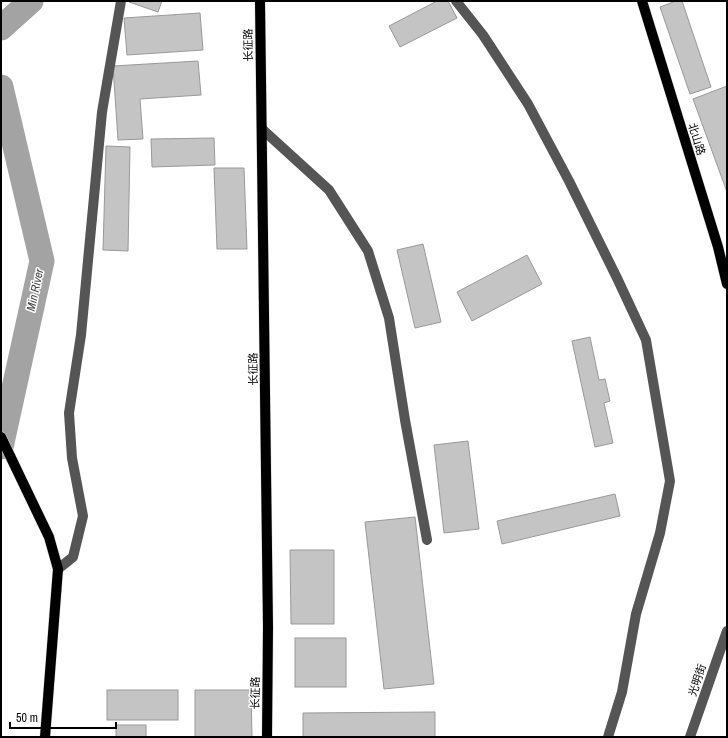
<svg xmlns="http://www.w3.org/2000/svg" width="728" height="738" font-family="'Archivo Narrow','Noto Sans SC',sans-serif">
<rect width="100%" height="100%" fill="#fff"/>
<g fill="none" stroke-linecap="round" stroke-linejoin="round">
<g stroke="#a3a3a3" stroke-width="25">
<polyline points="1,28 31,1"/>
<polyline points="1,87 42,261 1,447"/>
</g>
</g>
<g fill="#c4c4c4" stroke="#999">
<polygon points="129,1 162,1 158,12 129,2"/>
<polygon points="437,1 448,1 457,18 400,47 389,26"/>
<polygon points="676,1 682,1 711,87 690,94 660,7"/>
<polygon points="200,13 203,50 127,55 124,18"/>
<polygon points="198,61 201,95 140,99 143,139 118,140 113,66"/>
<polygon points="727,86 727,192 693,99"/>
<polygon points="214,138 215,165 152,167 151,139"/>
<polygon points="106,146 130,147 128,251 103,250"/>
<polygon points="214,168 244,168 247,249 217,249"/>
<polygon points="423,244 441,322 415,328 397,250"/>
<polygon points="527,255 542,284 472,321 457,292"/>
<polygon points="590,337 599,380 605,379 610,401 604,403 613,443 595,447 572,341"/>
<polygon points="468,441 479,529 444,533 434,445"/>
<polygon points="615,494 620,516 502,544 497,521"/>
<polygon points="415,517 434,684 384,689 365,522"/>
<polygon points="290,550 334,550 334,624 291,624"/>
<rect x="295" y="638" width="51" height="49"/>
<rect x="107" y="690" width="71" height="30"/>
<polygon points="195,690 251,690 252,737 195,737"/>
<polygon points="435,712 435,737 303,737 303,713"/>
<rect x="116" y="725" width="30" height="12"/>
</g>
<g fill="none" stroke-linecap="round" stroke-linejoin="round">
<g stroke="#dbdbdb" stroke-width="11">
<g id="major">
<polyline points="260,1 268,627 267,737"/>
<polyline points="642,1 718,247 727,284"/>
<polyline points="1,437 49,537 58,569 45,737"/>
</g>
</g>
<g stroke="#555" stroke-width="10">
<polyline points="456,1 483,35 528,104 569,181 617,278 646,340 670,481 660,533 636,614 622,692 608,737"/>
<polyline points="262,129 329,190 368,251 389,318 405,420 427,540"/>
<polyline points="58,569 73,557 83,516 72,458 69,413 81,335 102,112 121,1"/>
<polyline points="690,737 727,631"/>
</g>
<use href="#major" stroke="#000" stroke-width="10"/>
</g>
<g text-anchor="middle" stroke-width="3" stroke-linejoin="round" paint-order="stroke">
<g font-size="11" fill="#000" stroke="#fff">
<text transform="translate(248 45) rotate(-91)" y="4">长征路</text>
<text transform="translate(697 139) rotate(73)" y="4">北山路</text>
<text transform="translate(253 369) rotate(-91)" y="4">长征路</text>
<text transform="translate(697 680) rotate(-71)" y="4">光明街</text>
<text transform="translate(255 693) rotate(-89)" y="4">长征路</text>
</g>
<g font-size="12" font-style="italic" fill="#444" stroke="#fff">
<text transform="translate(35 290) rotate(-78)" y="4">Min River</text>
</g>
</g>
<rect width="728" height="738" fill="none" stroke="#000000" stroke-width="4"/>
<path d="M10 722v6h106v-6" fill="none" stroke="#000000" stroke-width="2"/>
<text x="16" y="722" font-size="12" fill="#000000" stroke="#ffffff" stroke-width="3" paint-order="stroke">50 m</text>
</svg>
